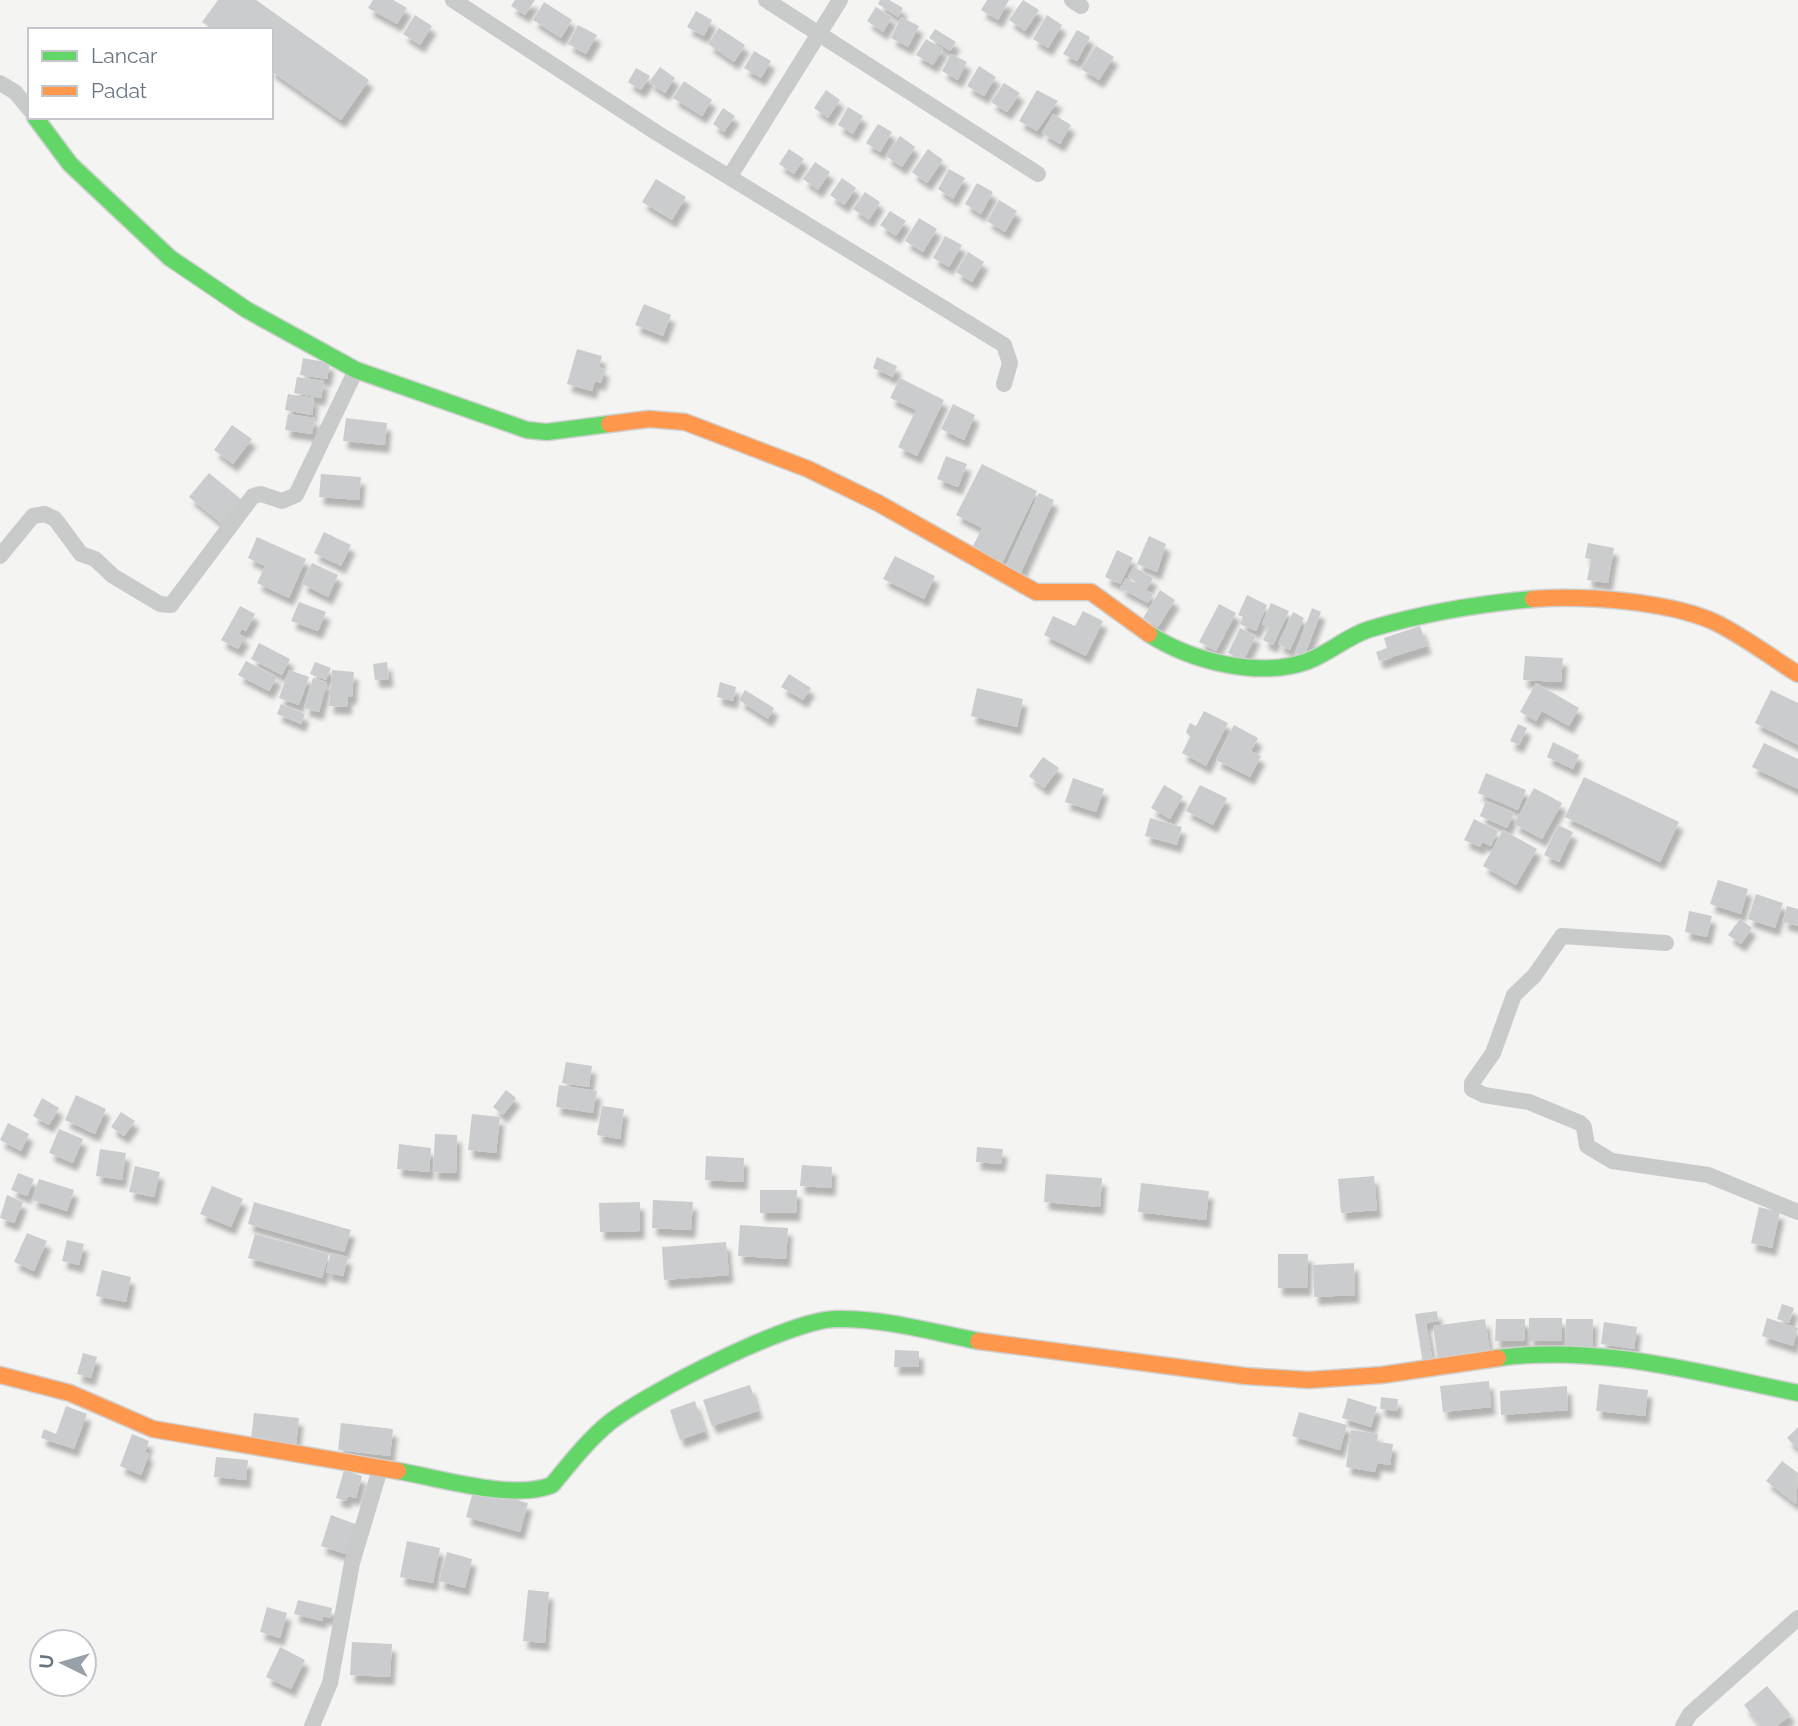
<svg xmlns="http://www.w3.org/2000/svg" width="1798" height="1726" font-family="Raleway,sans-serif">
<defs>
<filter id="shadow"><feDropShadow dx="4.5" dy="8" stdDeviation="2" flood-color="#0004"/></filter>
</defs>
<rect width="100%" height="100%" fill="#f4f4f3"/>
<g fill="#cbcccd" filter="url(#shadow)">
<polygon points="218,0 256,0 369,80 341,120 271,71 271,30 213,30 202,22"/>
<polygon points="373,0 393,0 407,8 397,24 368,8"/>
<polygon points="515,0 535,0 525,15 511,6"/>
<polygon points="880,0 889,0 903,8 898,17 878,4"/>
<polygon points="987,0 1009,0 998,20 981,10"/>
<polygon points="1023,0 1039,10 1025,31 1009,20"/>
<polygon points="544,2 572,20 561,38 533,20"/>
<polygon points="876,7 892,17 883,32 867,21"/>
<polygon points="696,11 712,20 704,36 687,27"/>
<polygon points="415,15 432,26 420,45 403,34"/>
<polygon points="1047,15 1062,25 1048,48 1033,39"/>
<polygon points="901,17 919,26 908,47 891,38"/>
<polygon points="578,25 597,35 586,54 568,44"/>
<polygon points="719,28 745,45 734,62 708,44"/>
<polygon points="935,29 956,42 950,51 929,38"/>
<polygon points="1077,30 1090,37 1077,61 1063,54"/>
<polygon points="926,39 943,49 933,65 916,55"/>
<polygon points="1096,46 1114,57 1099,80 1081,69"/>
<polygon points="754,51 771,61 761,78 744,68"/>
<polygon points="951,54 967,62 958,80 942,71"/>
<polygon points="979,66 996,77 984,96 967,86"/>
<polygon points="660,67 675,78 665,93 649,82"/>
<polygon points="636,68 650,76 641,90 628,82"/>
<polygon points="684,81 712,100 702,116 673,98"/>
<polygon points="1004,83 1020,93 1007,112 991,102"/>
<polygon points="826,90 840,100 828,118 814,108"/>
<polygon points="1037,90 1058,101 1037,131 1019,121"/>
<polygon points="848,107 863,116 853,134 838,125"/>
<polygon points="723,108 735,116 724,132 713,124"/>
<polygon points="1053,114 1071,125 1060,144 1042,133"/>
<polygon points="878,124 892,132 880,152 866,143"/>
<polygon points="900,136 915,147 902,167 886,156"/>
<polygon points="789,149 804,159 794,174 779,164"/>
<polygon points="928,149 943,160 927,183 912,172"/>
<polygon points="815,162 830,172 818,190 803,179"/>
<polygon points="949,169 965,178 953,199 938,189"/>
<polygon points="842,178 856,188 844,205 830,195"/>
<polygon points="656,179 686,197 672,220 642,202"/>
<polygon points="977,183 993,192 981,214 965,204"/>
<polygon points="865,192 880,202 869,220 853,209"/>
<polygon points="999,200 1017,211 1005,232 987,221"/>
<polygon points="890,211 906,221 896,236 880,225"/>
<polygon points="919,218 937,229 923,252 905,241"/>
<polygon points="945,236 962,245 949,267 933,258"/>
<polygon points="968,252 984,262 972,282 956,272"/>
<polygon points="644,304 671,315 663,336 635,325"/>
<polygon points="577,349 602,356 599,367 605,369 601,383 595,381 592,391 567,384"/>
<polygon points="877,357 897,366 893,377 873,368"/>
<polygon points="303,358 330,363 327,379 300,375"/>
<polygon points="297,377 324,381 321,398 294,393"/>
<polygon points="900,378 944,400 917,456 898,447 916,410 890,398"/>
<polygon points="288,394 314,398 312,415 285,410"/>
<polygon points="953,404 975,415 964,440 941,429"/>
<polygon points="288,414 315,418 312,434 285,430"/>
<polygon points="346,418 387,423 385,445 343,441"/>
<polygon points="232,425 252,439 233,464 214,450"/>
<polygon points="946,456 967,464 958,487 937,479"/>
<polygon points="982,464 1037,491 1001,565 971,550 982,528 956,515"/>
<polygon points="209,473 242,500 222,524 189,497"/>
<polygon points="321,474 361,477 359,500 319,497"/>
<polygon points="1039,493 1054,500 1019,577 1004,570"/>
<polygon points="324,532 351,545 341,566 314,553"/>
<polygon points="1149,536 1166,544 1157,572 1137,564"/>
<polygon points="257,537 306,559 289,598 257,583 265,566 248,558"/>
<polygon points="1588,543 1614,548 1608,583 1587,580 1591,559 1585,558"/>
<polygon points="1117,550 1133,558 1120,584 1105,577"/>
<polygon points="895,556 935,576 924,599 883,579"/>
<polygon points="312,563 338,575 328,597 302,584"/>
<polygon points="1134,567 1153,578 1147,589 1128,577"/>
<polygon points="1126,578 1153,594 1148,603 1120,588"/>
<polygon points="1160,590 1175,600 1158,627 1143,618"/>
<polygon points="1247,595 1267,605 1256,631 1240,624 1243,617 1238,615"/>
<polygon points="299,602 326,612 318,631 291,621"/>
<polygon points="1271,603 1289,611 1273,645 1263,640 1269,627 1262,624"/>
<polygon points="1219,604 1236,613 1216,651 1199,642"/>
<polygon points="240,606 255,614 246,631 242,629 239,634 245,637 238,649 221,640"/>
<polygon points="1312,608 1321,612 1304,656 1295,653"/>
<polygon points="1083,611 1103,621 1086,656 1044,635 1053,616 1075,626"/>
<polygon points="1293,612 1304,618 1290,650 1278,644"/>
<polygon points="1420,626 1427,646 1379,661 1376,652 1387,648 1384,638"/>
<polygon points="1240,628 1256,636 1243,661 1228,653"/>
<polygon points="259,643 290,659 282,675 251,659"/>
<polygon points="1525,656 1563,658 1561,682 1523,680"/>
<polygon points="246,661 277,677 269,691 238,675"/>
<polygon points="315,662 331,668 326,680 310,674"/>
<polygon points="387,662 389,679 375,680 373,664"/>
<polygon points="289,670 309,677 299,705 279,698"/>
<polygon points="332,670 354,672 352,697 348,696 347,707 329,706"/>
<polygon points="789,674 811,688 803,700 781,687"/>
<polygon points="313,678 327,682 319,712 304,708"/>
<polygon points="720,682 736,687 733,701 717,697"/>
<polygon points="1536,683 1579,708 1569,726 1542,711 1536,721 1520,712"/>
<polygon points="977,688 1023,699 1017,727 971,716"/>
<polygon points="745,690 774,708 768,719 739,700"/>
<polygon points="1771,690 1798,703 1798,745 1755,723"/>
<polygon points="281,704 305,714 301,724 277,714"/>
<polygon points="1204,711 1228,723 1206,766 1182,753 1190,737 1186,732 1190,723 1196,726"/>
<polygon points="1518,724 1527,728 1519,745 1510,741"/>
<polygon points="1234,725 1258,738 1251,751 1261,756 1250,777 1216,760"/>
<polygon points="1553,742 1579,755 1573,769 1547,757"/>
<polygon points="1764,743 1798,759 1798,789 1752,767"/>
<polygon points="1043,757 1059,768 1044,788 1029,776"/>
<polygon points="1486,773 1526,790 1518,810 1478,793"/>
<polygon points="1584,777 1679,822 1660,862 1565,817"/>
<polygon points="1073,778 1104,789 1096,812 1065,802"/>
<polygon points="1164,785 1183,796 1170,819 1151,808"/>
<polygon points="1200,785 1227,798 1213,825 1186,811"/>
<polygon points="1534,788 1562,803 1542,839 1514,824"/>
<polygon points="1486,801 1514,813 1507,828 1480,816"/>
<polygon points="1150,818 1182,827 1177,845 1145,836"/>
<polygon points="1474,819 1498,831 1491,846 1482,842 1480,847 1464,840"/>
<polygon points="1558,825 1573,832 1559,862 1544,855"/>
<polygon points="1503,830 1537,849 1516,885 1483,866"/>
<polygon points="1718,880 1748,889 1741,914 1710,904"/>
<polygon points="1756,894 1783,903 1775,928 1748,919"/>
<polygon points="1787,906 1798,909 1798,926 1783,922"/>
<polygon points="1689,911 1712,916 1707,937 1685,932"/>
<polygon points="1740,919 1752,928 1741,944 1728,935"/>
<polygon points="566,1062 592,1066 589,1087 562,1083"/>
<polygon points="559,1085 597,1091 593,1113 556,1107"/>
<polygon points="506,1090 516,1098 503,1115 493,1107"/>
<polygon points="76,1095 106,1109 95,1134 65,1120"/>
<polygon points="42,1098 59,1108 49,1125 33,1116"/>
<polygon points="602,1106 624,1109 620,1139 597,1135"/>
<polygon points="121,1112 135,1121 124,1136 111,1127"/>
<polygon points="472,1114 500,1117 496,1153 468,1150"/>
<polygon points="8,1123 29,1134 21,1151 0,1140"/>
<polygon points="59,1129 83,1139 73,1163 49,1153"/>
<polygon points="435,1134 457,1135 456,1173 433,1172"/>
<polygon points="399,1144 431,1148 429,1172 397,1169"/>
<polygon points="977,1147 1003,1149 1001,1164 976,1162"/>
<polygon points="100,1149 126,1153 122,1180 96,1176"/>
<polygon points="706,1156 744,1158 743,1182 705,1180"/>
<polygon points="802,1165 832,1167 831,1188 800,1186"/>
<polygon points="135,1166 160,1172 154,1197 129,1192"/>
<polygon points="18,1173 34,1179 27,1196 11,1190"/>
<polygon points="1046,1174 1102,1178 1100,1207 1044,1202"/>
<polygon points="1374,1176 1377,1210 1341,1213 1338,1179"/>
<polygon points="39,1179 74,1190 67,1211 32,1200"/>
<polygon points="1141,1183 1209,1191 1206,1220 1138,1212"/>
<polygon points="212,1186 243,1199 231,1227 200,1214"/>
<polygon points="760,1190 797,1190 796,1213 760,1213"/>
<polygon points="7,1195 23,1202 14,1223 0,1218"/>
<polygon points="653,1200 693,1202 691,1230 652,1228"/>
<polygon points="254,1202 351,1230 344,1252 248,1224"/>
<polygon points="640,1202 640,1231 600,1232 599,1203"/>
<polygon points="1759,1207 1780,1212 1772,1248 1751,1243"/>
<polygon points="740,1225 788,1228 786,1259 738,1256"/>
<polygon points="27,1233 47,1241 34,1271 14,1262"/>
<polygon points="255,1234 329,1254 322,1278 248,1258"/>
<polygon points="67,1240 84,1244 79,1265 62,1261"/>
<polygon points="726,1242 729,1275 664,1280 662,1247"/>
<polygon points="331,1253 348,1257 343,1276 326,1272"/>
<polygon points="1278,1254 1308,1254 1307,1288 1278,1288"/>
<polygon points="1354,1263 1355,1295 1314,1297 1313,1265"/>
<polygon points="102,1270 131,1277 126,1302 96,1296"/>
<polygon points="1782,1304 1794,1308 1789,1323 1777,1319"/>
<polygon points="1437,1311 1438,1320 1426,1323 1433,1362 1423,1363 1415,1314"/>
<rect x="1529" y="1318" width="33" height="23"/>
<polygon points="1767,1318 1798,1328 1793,1346 1762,1336"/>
<polygon points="1485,1319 1490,1353 1438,1360 1433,1326"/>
<polygon points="1496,1319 1525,1319 1525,1341 1495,1341"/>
<polygon points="1566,1319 1593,1319 1592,1348 1565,1347"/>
<polygon points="1604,1322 1637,1327 1634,1349 1601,1344"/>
<polygon points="895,1350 919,1351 919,1367 894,1367"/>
<polygon points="83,1353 97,1357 91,1378 77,1374"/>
<polygon points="1489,1381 1491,1407 1443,1412 1440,1386"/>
<polygon points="1599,1384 1648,1390 1645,1416 1596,1411"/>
<polygon points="750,1385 758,1411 712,1426 703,1400"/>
<polygon points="1567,1386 1568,1410 1501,1415 1500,1391"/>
<polygon points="1381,1397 1398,1399 1397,1411 1380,1409"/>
<polygon points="1348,1398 1377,1407 1371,1427 1342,1418"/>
<polygon points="695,1401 705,1431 680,1440 670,1410"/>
<polygon points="66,1406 87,1414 74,1449 41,1438 44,1429 56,1434"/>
<polygon points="1299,1412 1347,1425 1340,1450 1292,1436"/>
<polygon points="254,1413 299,1418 296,1444 251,1439"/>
<polygon points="341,1423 393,1429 390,1456 338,1450"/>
<polygon points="1798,1427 1798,1449 1787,1438"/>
<polygon points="1351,1430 1378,1434 1377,1442 1393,1444 1390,1465 1377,1463 1375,1472 1346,1467"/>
<polygon points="132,1434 149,1441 145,1452 149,1454 141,1475 120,1466"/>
<polygon points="216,1457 248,1460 246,1480 214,1477"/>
<polygon points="1782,1461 1798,1473 1796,1504 1766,1481"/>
<polygon points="344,1470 362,1476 356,1498 348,1496 346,1501 336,1498"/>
<polygon points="474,1488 528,1503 520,1532 466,1517"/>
<polygon points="331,1515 358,1525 349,1555 321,1546"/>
<polygon points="407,1541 440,1548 433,1583 400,1577"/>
<polygon points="447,1552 472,1559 465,1588 439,1581"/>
<polygon points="528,1590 549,1592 545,1643 523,1641"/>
<polygon points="298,1600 332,1608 330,1618 323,1616 322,1621 294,1614"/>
<polygon points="267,1607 287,1613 280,1638 260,1632"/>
<polygon points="352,1642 392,1644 390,1677 350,1675"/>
<polygon points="280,1647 305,1660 291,1689 266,1677"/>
<polygon points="1767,1686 1791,1715 1777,1726 1760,1726 1744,1705"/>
</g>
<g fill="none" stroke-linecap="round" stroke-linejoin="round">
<g stroke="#d0d0d1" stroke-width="19">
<g id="fast">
<polyline points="35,117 70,164 170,258 247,310 356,370 527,430 547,432 609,424"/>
<path d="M1149,634C1191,661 1259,679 1308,661C1330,653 1347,636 1370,629C1424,613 1477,604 1533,599"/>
<path d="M1498,1358C1599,1344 1700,1373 1798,1393"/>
<path d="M398,1471C440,1478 513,1501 552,1485C570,1463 588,1440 610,1422C649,1392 789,1320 836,1319C884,1318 932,1332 978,1341"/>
</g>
</g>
<g stroke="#d0d0d1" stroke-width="19">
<g id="slow">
<polyline points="609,424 649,419 685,422 808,469 878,503 1036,592 1091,592 1149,634"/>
<path d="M1533,599C1583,595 1663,601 1710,620C1740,633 1770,657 1798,674"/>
<polyline points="978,1341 1245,1376 1309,1380 1382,1375 1498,1358"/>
<polyline points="0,1375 70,1393 153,1429 398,1471"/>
</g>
</g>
<g stroke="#c9caca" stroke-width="16">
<polyline points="453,0 657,133 1004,345 1010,363 1004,384"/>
<polyline points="766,0 1038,174"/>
<polyline points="1072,0 1081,6"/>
<polyline points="0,83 15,92 30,110"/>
<polyline points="730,176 840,0"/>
<polyline points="0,556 33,516 45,514 55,519 81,554 95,559 113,576 160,604 171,605 253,496 261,494 282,501 296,495 356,370"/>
<polyline points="1666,943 1562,936 1534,976 1514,995 1493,1053 1472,1083 1472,1089 1484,1095 1529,1102 1580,1123 1584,1127 1587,1146 1612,1161 1708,1175 1798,1212"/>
<polyline points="312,1726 330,1683 352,1563 380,1469"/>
<polyline points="1683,1726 1690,1714 1798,1618"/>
</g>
<use href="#fast" stroke="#63d668" stroke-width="16"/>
<use href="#slow" stroke="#ff974d" stroke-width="16"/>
</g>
<rect x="28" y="28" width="245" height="91" fill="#ffffff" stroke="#c3c7cc" stroke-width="2"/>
<rect x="42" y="51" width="35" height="10" fill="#63d668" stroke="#c3c7cc" stroke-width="2"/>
<text x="91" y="63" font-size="21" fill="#68747f">Lancar</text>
<rect x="42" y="86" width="35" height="10" fill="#ff974d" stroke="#c3c7cc" stroke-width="2"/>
<text x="91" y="98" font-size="21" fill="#68747f">Padat</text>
<g transform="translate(63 1663) rotate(275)"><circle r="33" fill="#ffffff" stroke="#c3c7cc" stroke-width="2"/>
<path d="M0-5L12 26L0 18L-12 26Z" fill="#99a1a8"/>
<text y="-10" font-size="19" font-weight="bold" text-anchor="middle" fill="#68747f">U</text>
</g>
</svg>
